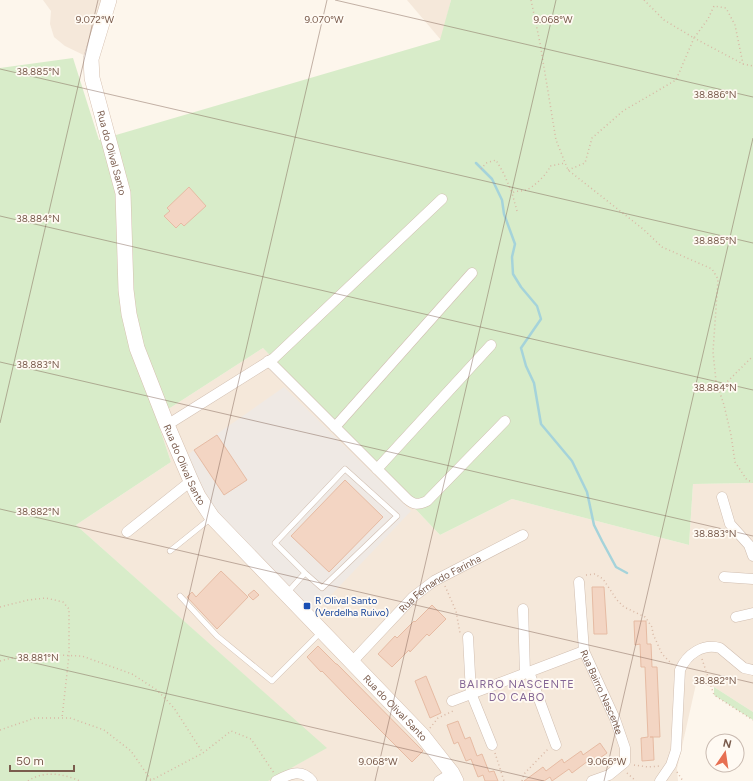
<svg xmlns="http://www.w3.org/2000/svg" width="753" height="781" font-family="Figtree,sans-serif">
<rect width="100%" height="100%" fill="#fdf6ec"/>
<g fill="#f5e8da">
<polygon points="43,0 113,0 96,61 65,46 54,37 50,24 51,11"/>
<polygon points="407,0 451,0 441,40"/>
<polygon points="263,348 440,535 512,499 689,545 693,484 753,483 753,712 714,687 696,684 677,769 678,781 268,781 326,748 76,525 171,462 156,417"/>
</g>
<polygon fill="#efe9e4" points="284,387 411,511 314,613 230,528 214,507 197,479 187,455"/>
<g fill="#d8ecc9">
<polygon points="451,0 753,0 753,483 693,484 689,545 512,499 440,535 263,348 156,417 171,462 76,525 327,748 268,781 0,781 0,68 73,58 99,140 440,40"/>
<polygon points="714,687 753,712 753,720 714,695"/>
</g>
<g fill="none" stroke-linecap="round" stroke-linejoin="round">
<polyline stroke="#a5d3da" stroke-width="2.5" points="476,163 492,179 502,200 504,214 515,244 512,257 513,274 521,287 537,306 541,319 521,348 526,366 534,383 541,424 572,461 587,492 594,525 602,541 616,567 627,573"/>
</g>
<g fill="#f3d5c3" stroke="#e6bba3">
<polygon points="189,187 206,206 184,226 181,223 176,228 164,216 170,211 167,208"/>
<polygon points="217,435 247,480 224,495 194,450"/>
<polygon points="345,480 383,517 329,572 291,536"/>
<polygon points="221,571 248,597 217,629 187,597 192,592 196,597"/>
<polygon points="592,587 604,587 607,634 594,634"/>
<polygon points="254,590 259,595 253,600 248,595"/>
<polygon points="432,605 446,619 429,636 427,634 410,652 409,650 392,667 378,654 395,636 397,638 414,621 415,622"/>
<polygon points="634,621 646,621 647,644 651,644 652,667 657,667 660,737 650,737 653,737 654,760 642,761 641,738 648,737 645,667 641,667 640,644 635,645"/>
<polygon points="318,646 336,664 337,664 423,751 412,762 350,700 322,671 321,672 307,657"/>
<polygon points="426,676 441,713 430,718 415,681"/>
<polygon points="458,721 465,739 470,737 477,756 482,754 489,772 494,771 498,781 485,781 483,775 478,777 471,759 466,761 458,742 454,744 447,725"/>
<polygon points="600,743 607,753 590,765 588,761 572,773 569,769 552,781 550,777 544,781 524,781 543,767 546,771 562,759 564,763 581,751 583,755"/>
</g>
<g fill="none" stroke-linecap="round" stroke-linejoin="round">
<g stroke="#d1beb0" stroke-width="6">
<g id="lane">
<polyline points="170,551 211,518"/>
<polyline points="287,593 305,573 322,588 397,516 345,469 275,543 305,573"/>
<polyline points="180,596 217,636 272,681 321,632"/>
</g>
</g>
<g stroke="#d1beb0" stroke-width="11">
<g id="street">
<path d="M268,361L274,366L407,499C414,505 418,505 427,501L505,421"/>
<polyline points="167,425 274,358 442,199"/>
<polyline points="335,427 472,273"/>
<polyline points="377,469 491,345"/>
<polyline points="722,497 730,524 749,545 753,556"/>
<polyline points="127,532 191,481"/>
<polyline points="724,577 753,579"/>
<path id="s1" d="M579,582L584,651L615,719L625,748V762L609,775L592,781"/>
<polyline points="523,609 525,673"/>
<polyline points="736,617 753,613"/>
<polyline points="468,637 471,693 492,745"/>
<path id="s2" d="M352,662L413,597L434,581L523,535"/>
<polyline points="529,672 556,745"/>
<polyline points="452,701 584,651"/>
<path d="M276,781C289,774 301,768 312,781"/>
<polyline points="439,781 452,773"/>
<path d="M660,781L671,765L676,750L680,670C687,654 703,643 720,648L744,668L753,670"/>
</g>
</g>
<g stroke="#d6c0b0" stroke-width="16">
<g id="secondary">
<path id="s3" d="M109,0L91,59L92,78L123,193L126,290L129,314L137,348L167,425L191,481L198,496L212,517L422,735L452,773L456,781"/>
</g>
</g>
<g stroke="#d9b8a5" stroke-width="1.5" stroke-dasharray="1 3" stroke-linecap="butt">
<polyline points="531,0 540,43 556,140 568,170 643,229 662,247 712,269 718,279 713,352 716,381 724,405 731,435 735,462 747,480 753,482"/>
<polyline points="644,0 664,20 694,38 708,19 714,6 726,8 735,25 743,64"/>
<polyline points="481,169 486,163 496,160 504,174 512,193"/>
<polyline points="568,170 585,163 592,138 623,111 676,80 694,38 743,64 753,66"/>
<path d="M517,211L512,193C517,190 523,192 528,189C534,187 549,172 550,166L565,163"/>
<polyline points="719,390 753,356"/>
<polyline points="586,575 595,574 603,579 617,600 624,607 645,617 652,627 653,634 662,654 672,664"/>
<polyline points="445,586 456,611 460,633"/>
<polyline points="0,607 28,600 46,598 63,602 69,609 69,655 62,718"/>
<polyline points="702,659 714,695 753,720"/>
<polyline points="0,661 28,654 82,656 132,674 157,690 174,708 203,753"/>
<polyline points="430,728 438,718 453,711 453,710"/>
<polyline points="0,730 35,718 70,718 104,730 131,751 151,780"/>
<polyline points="495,753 504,781"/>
<polyline points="634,765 648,767 660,766"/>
<polyline points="677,772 683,781"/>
<polyline points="627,773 636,781"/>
<path d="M28,781C44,770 64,774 80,781"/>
<polyline points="150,781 203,753 231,731 251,739 274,773"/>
<polyline points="522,781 524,774 548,749"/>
</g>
<use href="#lane" stroke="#fff" stroke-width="5"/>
<use href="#street" stroke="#fff" stroke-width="10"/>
<use href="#secondary" stroke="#fff" stroke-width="15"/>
</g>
<path fill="none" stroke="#7a5c4d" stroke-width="1" stroke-opacity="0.45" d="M335,0L753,97M0,69L753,243M0,216L753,390M0,362L753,536M0,423L98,0M0,509L753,683M0,655L544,781M146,781L327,0M375,781L556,0M604,781L753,138"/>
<rect fill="#1a4fb4" stroke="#fffaf3" stroke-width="1.5" x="303" y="602" width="8" height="8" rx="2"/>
<g text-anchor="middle" stroke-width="3.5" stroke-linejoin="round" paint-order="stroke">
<g font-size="10" fill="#7a5c4d" stroke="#fffaf3">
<text dy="4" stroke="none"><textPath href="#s3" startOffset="158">Rua do Olival Santo</textPath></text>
<text dy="4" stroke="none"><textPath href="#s3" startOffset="482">Rua do Olival Santo</textPath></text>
<text dy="4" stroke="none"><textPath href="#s2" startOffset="119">Rua Fernando Farinha</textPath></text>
<text dy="4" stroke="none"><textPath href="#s1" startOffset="114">Rua Bairro Nascente</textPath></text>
<text dy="4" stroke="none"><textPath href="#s3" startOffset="806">Rua do Olival Santo</textPath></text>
</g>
<g font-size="10" fill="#164399" stroke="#fffaf3" text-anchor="start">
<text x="315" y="604">R Olival Santo<tspan x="315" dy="12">(Verdelha Ruivo)</tspan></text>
</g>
<g font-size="11" letter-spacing="1" fill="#846695" stroke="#fffaf3">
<text x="517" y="688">BAIRRO NASCENTE<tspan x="517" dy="13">DO CABO</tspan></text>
</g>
</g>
<g font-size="10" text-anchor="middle" fill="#7a5c4d" stroke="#fffaf3" stroke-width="3.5" stroke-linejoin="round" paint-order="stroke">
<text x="95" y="23">9.072°W</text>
<text x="324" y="23">9.070°W</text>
<text x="553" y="23">9.068°W</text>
<text x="38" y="75">38.885°N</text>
<text x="715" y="98">38.886°N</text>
<text x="38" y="222">38.884°N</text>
<text x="715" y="244">38.885°N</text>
<text x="38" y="368">38.883°N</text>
<text x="715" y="391">38.884°N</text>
<text x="38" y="515">38.882°N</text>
<text x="715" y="537">38.883°N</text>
<text x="38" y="661">38.881°N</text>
<text x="715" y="684">38.882°N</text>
<text x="378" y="765">9.068°W</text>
<text x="607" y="765">9.066°W</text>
</g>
<g transform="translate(725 753) rotate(13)"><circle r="19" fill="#fffaf3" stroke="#cabbb1"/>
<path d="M0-3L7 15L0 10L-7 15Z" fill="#e76f51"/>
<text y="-6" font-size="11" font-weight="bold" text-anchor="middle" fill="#7a5c4d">N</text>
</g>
<path d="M10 765v6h64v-6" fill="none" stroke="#7a5c4d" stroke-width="2"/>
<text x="16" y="765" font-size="12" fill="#7a5c4d" stroke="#fffaf3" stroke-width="3" paint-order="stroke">50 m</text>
</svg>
